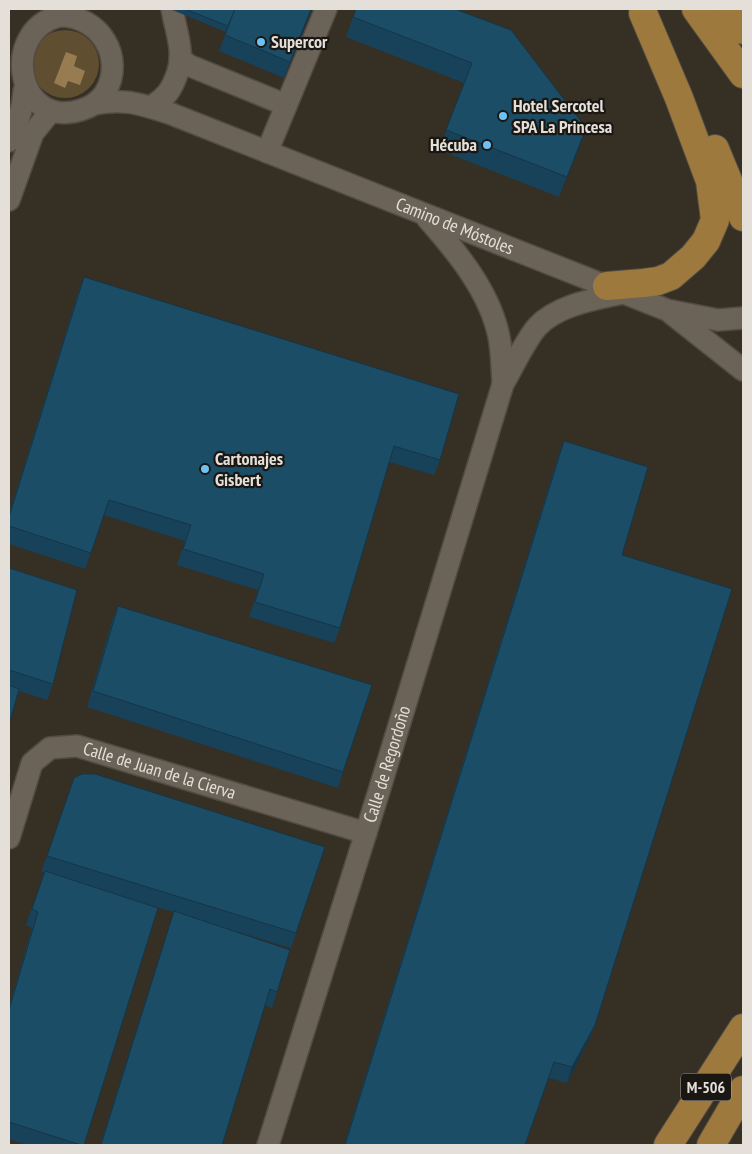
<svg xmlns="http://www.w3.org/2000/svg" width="752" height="1154" font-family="'PT Sans Narrow',sans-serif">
<rect width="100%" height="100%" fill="#362f24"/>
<circle fill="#604e31" cx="65" cy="64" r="34"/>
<polygon fill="#987c51" points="66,52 77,56 74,66 85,71 80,85 68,81 65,88 54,83"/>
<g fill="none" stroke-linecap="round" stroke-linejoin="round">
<g stroke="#514b42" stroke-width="24">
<g id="minor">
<path d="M59,16C99,15 126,57 105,93C99,102 91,107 81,110C16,130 0,31 59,16Z"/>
<polyline points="180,58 188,65 286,105"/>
<path id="s1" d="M94,104C125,98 140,104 169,113L667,310L718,320L743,318"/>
<path d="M155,104C166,97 171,90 176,77C186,53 176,33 172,9"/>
<path d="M9,141C17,124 23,110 24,91"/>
<polyline points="267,152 326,9"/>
<polyline points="9,200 33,133 51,111"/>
<path d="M427,218C457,252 490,292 499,337C502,352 502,368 503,384"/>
<polyline points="671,313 743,370"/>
<path id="s2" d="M9,838L32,763L50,748L77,746L366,833"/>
<path id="s3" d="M268,1145L379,791L503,384C513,367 525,341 537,327C557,305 595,299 623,293"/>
</g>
</g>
<g stroke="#514b42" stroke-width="30">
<g id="highway">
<polyline points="696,9 743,74"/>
<polyline points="727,9 743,30"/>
<polyline points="715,149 743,217"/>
<polyline points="607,286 643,283 658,281 671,276 693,257 706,241 715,220 710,181 679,98 643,13"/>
<polyline points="668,1145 743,1028"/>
<polyline points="711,1145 743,1090"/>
</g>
</g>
<use href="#minor" stroke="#6b6358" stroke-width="21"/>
<use href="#highway" stroke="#9e793d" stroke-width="28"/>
</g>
<g fill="#184259">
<polygon points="170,9 312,9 284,78 219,51 226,32"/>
<polygon points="455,9 586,128 559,197 439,150 464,83 346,37 353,17"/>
<polygon points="84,277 440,460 434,475 389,462 340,628 334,643 249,617 258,590 177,565 185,541 104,515 85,569 9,544 9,514 78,293"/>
<polygon points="564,441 622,555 595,1025 589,1040 567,1083 549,1078 525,1145 344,1145 558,457"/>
<polygon points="9,568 53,684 47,700 19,691 9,724"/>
<polygon points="118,606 343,772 338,788 87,707 112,621"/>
<polygon points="74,778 296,933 291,948 235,931 277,992 272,1008 265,1005 222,1145 100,1145 169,926 174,912 145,904 84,1145 27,1145 9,1139 9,1007 32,928 26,925 44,872 41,872"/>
</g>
<g fill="#143648">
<polygon points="311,9 312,9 284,78 290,62"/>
<polygon points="586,128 579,148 559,197 567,177"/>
<polygon points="595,1025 589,1040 567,1083 572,1067"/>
</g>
<g fill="#1c4d67" stroke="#143648">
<polygon points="185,9 235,9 228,26"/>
<polygon points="235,9 311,9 290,62 225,35"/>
<polygon points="356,9 455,9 511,30 586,128 567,177 446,130 472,63 353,17"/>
<polygon points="84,277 459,394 440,460 394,446 340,628 255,602 264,574 183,549 191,525 109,500 91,553 9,526 9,517"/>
<polygon points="564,441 648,467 622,555 732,589 595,1025 572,1067 554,1062 525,1145 345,1145"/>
<polygon points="9,568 77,590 53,684 9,670"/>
<polygon points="118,606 372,685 343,772 93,691"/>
<polygon points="9,685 19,689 9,724"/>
<polygon points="82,774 95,774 325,847 296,933 47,856 74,778"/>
<polygon points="45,871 158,908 84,1145 81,1145 9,1122 9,1010 38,912 32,909"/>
<polygon points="174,911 290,950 277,992 270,989 222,1145 101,1145"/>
</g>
<g fill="#6ec2f3" stroke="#1a1713" stroke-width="2">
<circle cx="261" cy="42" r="5"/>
<circle cx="503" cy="116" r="5"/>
<circle cx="487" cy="145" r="5"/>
<circle cx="205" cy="469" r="5"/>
</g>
<g text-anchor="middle" stroke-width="4.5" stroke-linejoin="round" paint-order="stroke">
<rect fill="#1a1713" stroke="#a7a39e" stroke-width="1" x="681" y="1073.5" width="50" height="27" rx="4"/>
<g font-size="16" font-weight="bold" fill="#e4dfd9">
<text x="706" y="1093">M-506</text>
</g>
<g font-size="18" font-weight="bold" fill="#e4dfd9" stroke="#1a1713" text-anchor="start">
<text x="271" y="48">Supercor</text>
<text x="513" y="112">Hotel Sercotel<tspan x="513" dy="21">SPA La Princesa</tspan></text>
<text x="477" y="151" text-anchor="end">Hécuba</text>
<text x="215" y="465">Cartonajes<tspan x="215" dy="21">Gisbert</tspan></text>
</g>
<g font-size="18" fill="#e4dfd9" stroke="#1a1713">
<text dy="6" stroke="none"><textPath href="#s1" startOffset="384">Camino de Móstoles</textPath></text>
<text dy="6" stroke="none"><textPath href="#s3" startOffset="399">Calle de Regordoño</textPath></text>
<text dy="6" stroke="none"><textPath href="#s2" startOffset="215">Calle de Juan de la Cierva</textPath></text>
</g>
</g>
<rect width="752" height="1154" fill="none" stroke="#e4dfd9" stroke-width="20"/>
</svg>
